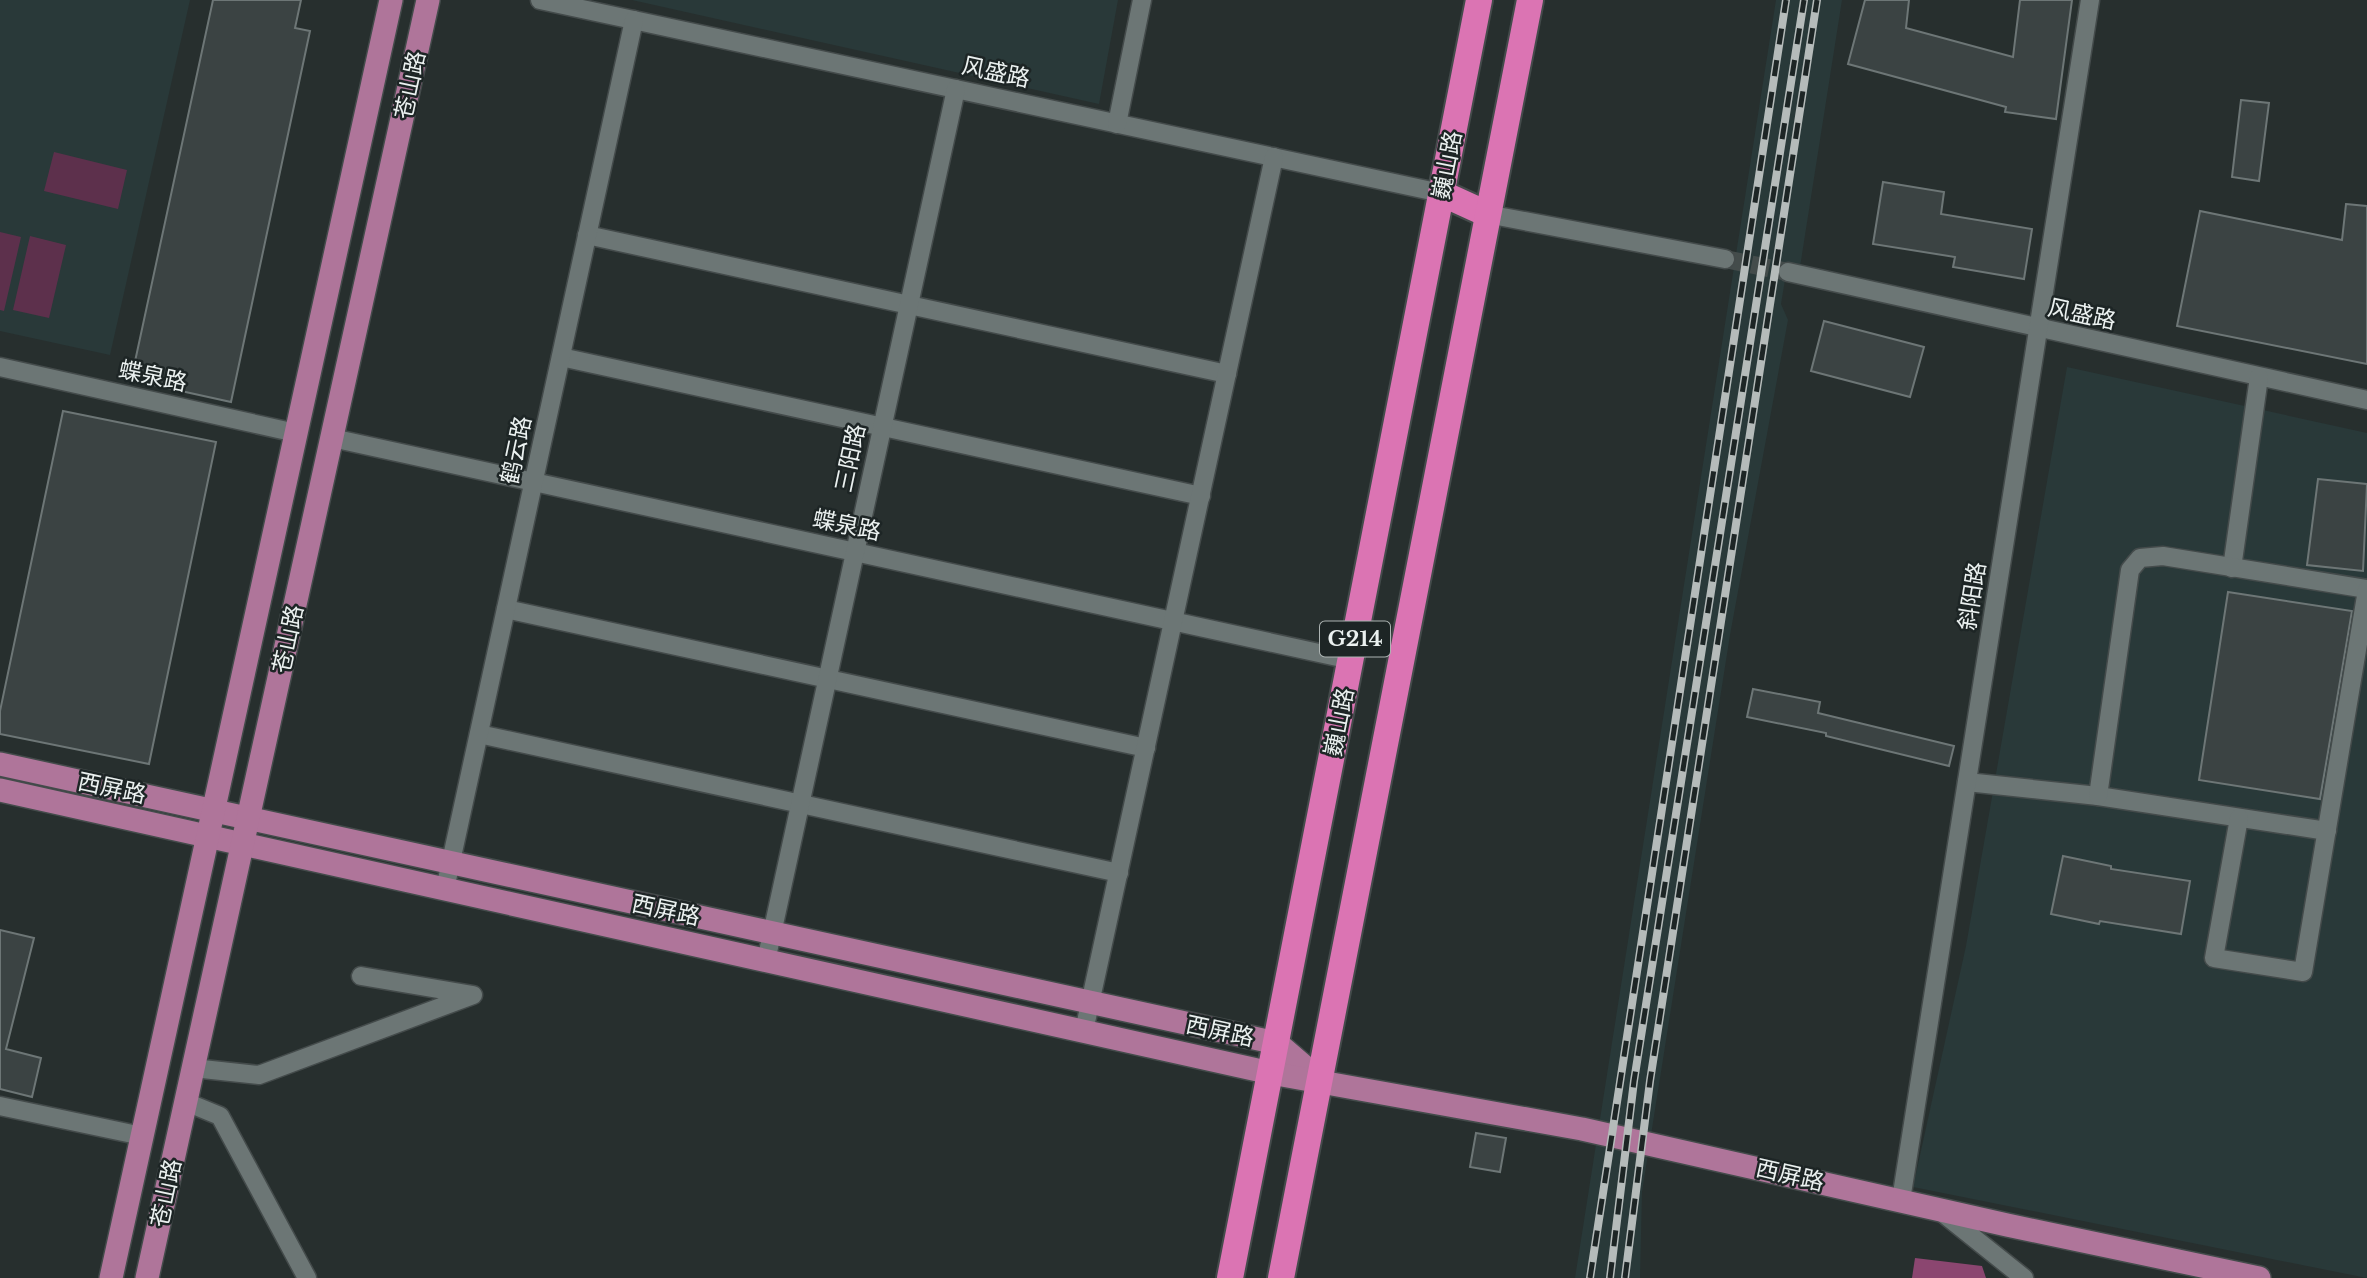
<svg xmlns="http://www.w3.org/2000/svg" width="2367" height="1278" font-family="'Libre Baskerville','Noto Sans SC',serif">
<rect width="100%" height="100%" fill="#272f2e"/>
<g fill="#293939">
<polygon points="0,0 190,0 110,355 0,331"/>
<polygon points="632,0 1118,0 1099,104"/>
<polygon points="1776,0 1842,0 1800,267 1785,280 1781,304 1788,320 1730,635 1642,1192 1640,1278 1575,1278"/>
<polygon points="2067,367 2367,433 2367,1278 1913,1187 1966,946"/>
</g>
<g fill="#5d304c">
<polygon points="54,152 127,170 118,209 44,191"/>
<polygon points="0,232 21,237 4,311 0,310"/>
<polygon points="30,236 66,245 49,318 13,310"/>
</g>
<polygon fill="#8b4670" points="1915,1258 1982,1266 1986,1278 1912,1278"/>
<g fill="#3b4343" stroke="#6d7676" stroke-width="2">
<polygon points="213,0 301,0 295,28 310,31 231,402 131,380"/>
<polygon points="1865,0 1909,0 1906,28 2013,57 2020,0 2072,0 2056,119 2005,112 2006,107 1848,64"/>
<polygon points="2241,100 2269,103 2259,181 2232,177"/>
<polygon points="1883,182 1944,192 1941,214 2032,229 2024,279 1953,267 1955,257 1873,244"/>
<polygon points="2346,204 2367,206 2367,364 2177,326 2200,211 2342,240"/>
<polygon points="1824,321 1924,347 1910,397 1811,371"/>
<polygon points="63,411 216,442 149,764 0,734 0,711"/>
<polygon points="2318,479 2367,484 2363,571 2307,565"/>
<polygon points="2228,592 2352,611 2320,799 2199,780"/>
<polygon points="1753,689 1820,702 1818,713 1954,746 1949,766 1826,736 1826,733 1747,717"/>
<polygon points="2063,856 2111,866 2111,869 2190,881 2181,934 2100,921 2099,924 2051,914"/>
<polygon points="0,930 34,938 6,1049 41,1058 32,1097 0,1089"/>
<polygon points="1476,1133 1506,1138 1500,1172 1470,1167"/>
</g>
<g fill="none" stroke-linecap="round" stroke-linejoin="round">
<polyline stroke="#444c4b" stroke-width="18" stroke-dasharray="18 9" stroke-linecap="butt" points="1725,259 1788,272"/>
<g stroke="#444b4b" stroke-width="21">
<g id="minor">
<polyline points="540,0 1441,193"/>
<polyline points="1117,124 1142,0"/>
<polyline points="1487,214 1725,259"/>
<polyline points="587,235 1227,374"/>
<polyline points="1788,272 2367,400"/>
<polyline points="561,357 1201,496"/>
<polyline points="0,367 296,433"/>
<polyline points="332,438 1351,660"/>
<polyline points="2232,568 2259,377"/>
<polyline points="506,609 1146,748"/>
<polyline points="479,734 1119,873"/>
<polyline points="1967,782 2098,796 2327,831"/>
<polyline points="2098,796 2130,570 2140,558 2163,556 2367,589"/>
<polyline points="2239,818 2214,958 2303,972 2367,590"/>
<polyline points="445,889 634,20"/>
<polyline points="766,961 956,89"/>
<polyline points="1084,1031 1274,157"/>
<polyline points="193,1068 259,1075 473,995 361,976"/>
<polyline points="186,1102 220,1116 307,1278"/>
<polyline points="0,1106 142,1136"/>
<polyline points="1901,1200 2090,0"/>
<polyline points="1939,1210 2024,1278"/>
</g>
</g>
<g stroke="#444b4b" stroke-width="26">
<g id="major">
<polyline points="0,764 1277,1043 1320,1080"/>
<polyline points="0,790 1271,1073 1582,1129 2007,1225 2259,1278"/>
<polyline points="111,1278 391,0"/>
<polyline points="147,1278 428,0"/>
</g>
</g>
<g stroke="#444b4b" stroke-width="30">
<g id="highway">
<polyline points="1441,193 1487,214"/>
<polyline points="1230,1278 1479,0"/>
<polyline points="1281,1278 1530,0"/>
</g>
</g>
<use href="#minor" stroke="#6c7675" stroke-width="18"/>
<use href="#major" stroke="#af759a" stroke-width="23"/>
<use href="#highway" stroke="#db74b3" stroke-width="26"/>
<g stroke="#b5bbba" stroke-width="8">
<g id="rail">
<polyline points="1590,1278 1786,0"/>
<polyline points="1610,1278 1634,1081 1804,0"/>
<polyline points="1625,1278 1650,1081 1817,0"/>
</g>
</g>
<use href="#rail" stroke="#1d2525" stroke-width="5" stroke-dasharray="16" stroke-linecap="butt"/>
</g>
<g text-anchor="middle" stroke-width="5" stroke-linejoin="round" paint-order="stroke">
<rect fill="#1d2525" stroke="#adb4b3" stroke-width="2" x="1320" y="621.5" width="70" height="35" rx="5"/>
<g font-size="21" font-weight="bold" fill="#ebf1f0">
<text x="1355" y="646">G214</text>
</g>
<g font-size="23" fill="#ebf1f0" stroke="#1d2525">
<text transform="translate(996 72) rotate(12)" y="8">风盛路</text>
<text transform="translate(410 85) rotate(-78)" y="8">苍山路</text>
<text transform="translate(1447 165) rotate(-79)" y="8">巍山路</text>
<text transform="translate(2082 314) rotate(12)" y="8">风盛路</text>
<text transform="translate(153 376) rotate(12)" y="8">蝶泉路</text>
<text transform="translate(516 450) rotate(-78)" y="8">鹤云路</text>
<text transform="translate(850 458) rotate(-78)" y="8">三阳路</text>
<text transform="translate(847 525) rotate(12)" y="8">蝶泉路</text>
<text transform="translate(1972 596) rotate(-81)" y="8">斜阳路</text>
<text transform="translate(288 639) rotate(-78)" y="8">苍山路</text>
<text transform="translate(1339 722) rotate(-79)" y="8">巍山路</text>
<text transform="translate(112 788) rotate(12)" y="8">西屏路</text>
<text transform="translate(666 910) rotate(12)" y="8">西屏路</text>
<text transform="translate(1220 1031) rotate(12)" y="8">西屏路</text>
<text transform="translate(1790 1175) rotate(13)" y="8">西屏路</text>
<text transform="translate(166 1193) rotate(-78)" y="8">苍山路</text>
</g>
</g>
</svg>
